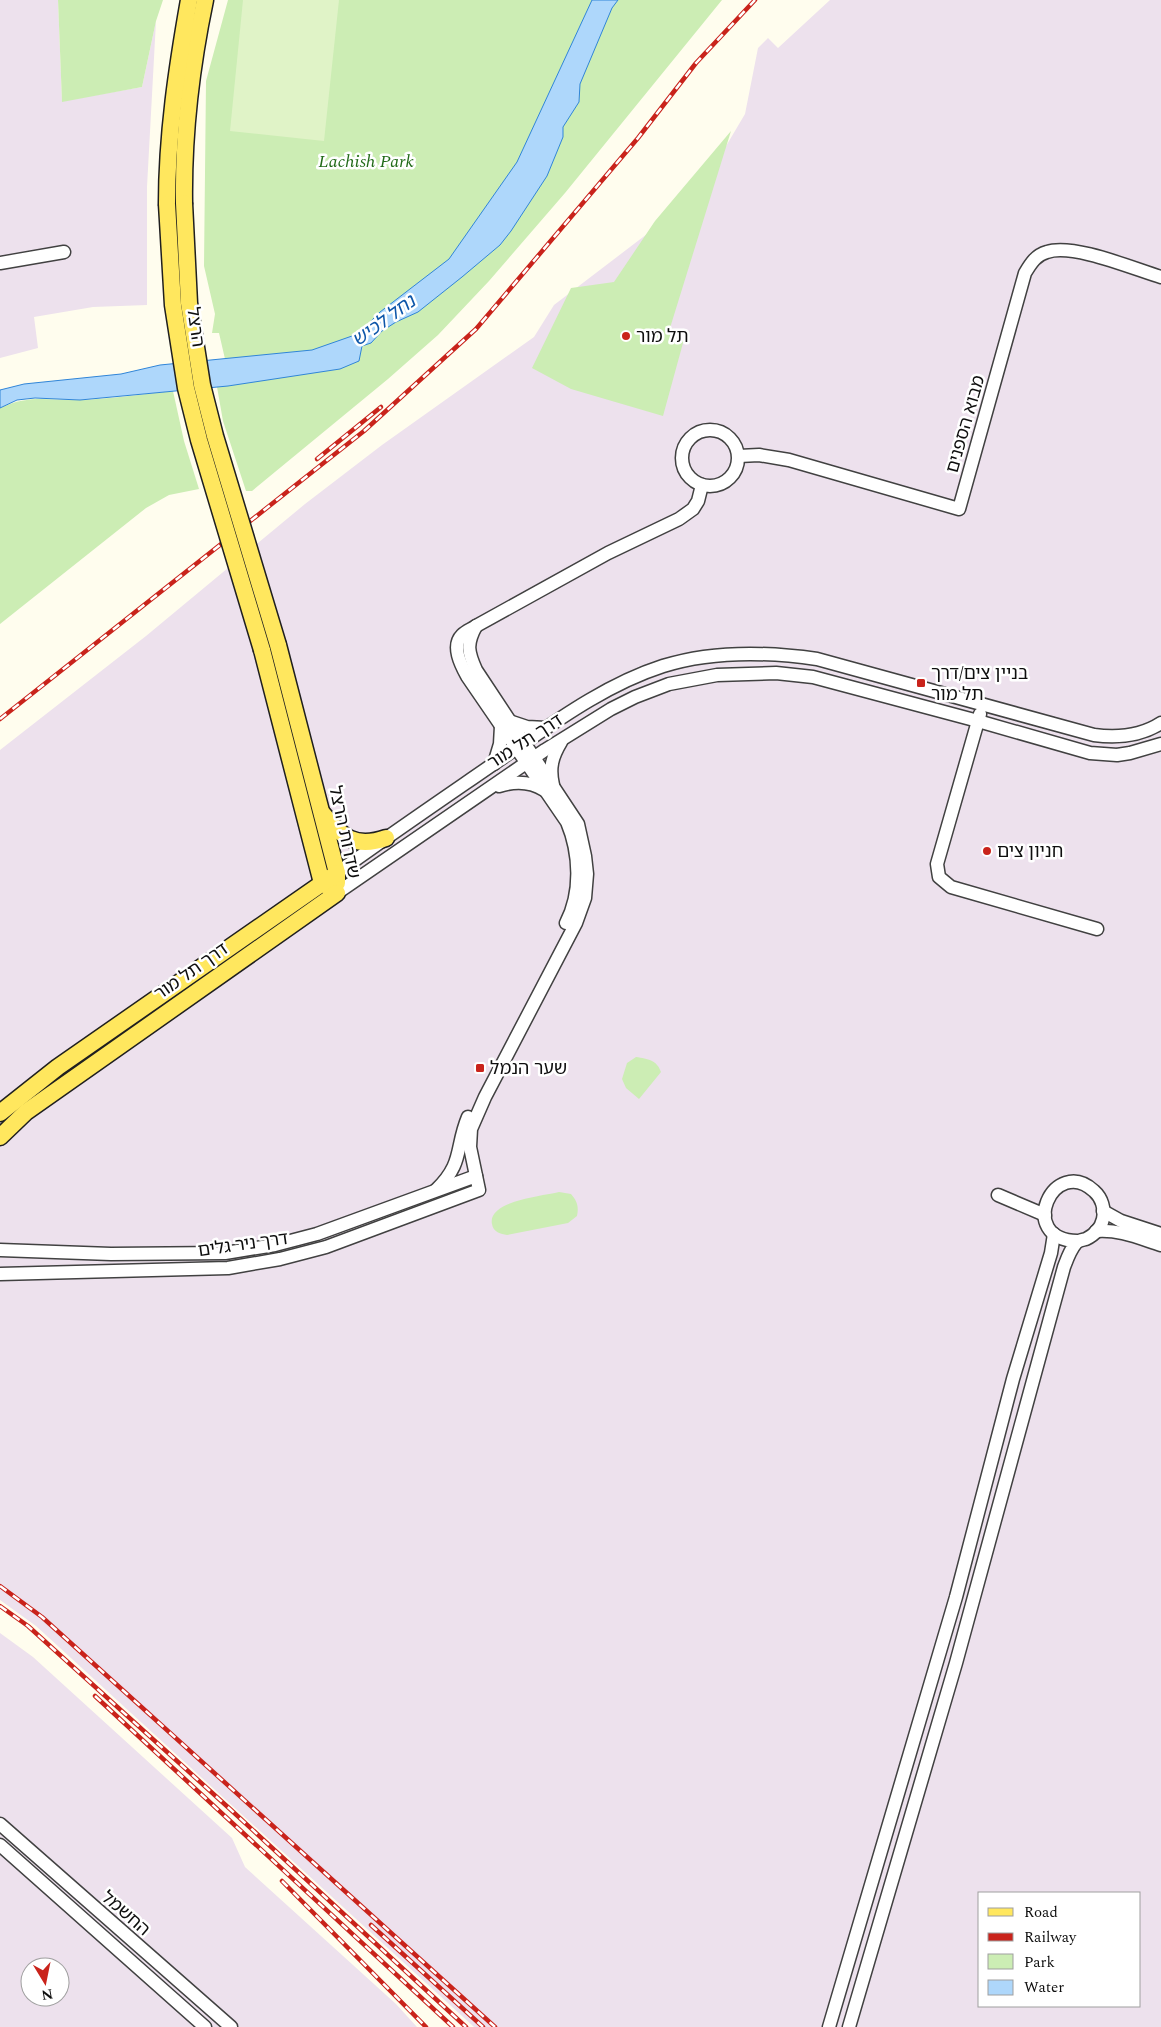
<svg xmlns="http://www.w3.org/2000/svg" width="1161" height="2027" font-family="Spectral,'Noto Sans Hebrew',serif">
<rect width="100%" height="100%" fill="#fffdee"/>
<g fill="#ede1ed" fill-rule="evenodd">
<polygon points="0,0 58,0 62,101 142,87 156,21 147,187 147,305 93,307 34,317 38,348 0,358"/>
<path d="M830,0H1161V2027H474L36,1626L0,1600V750L146,636L305,504L382,445L534,337L554,305L647,234L703,185L745,114L758,48L768,38L778,48ZM980,1893H1140V2006H980Z"/>
<path d="M0,1633L33,1657L232,1838L245,1867L396,2004L417,2027H0ZM30,1967H60V1997H30Z"/>
</g>
<g fill="#ccedb4">
<polygon points="58,0 163,0 156,21 142,87 62,102"/>
<polygon points="228,0 722,0 565,193 489,281 438,335 388,379 252,491 246,491 223,421 217,387 231,385 219,333 212,333 215,314 204,266 206,81"/>
<polygon points="731,131 670,328 686,332 663,416 571,389 532,368 571,288 614,282 655,221"/>
<path d="M173,391L184,441L199,489L169,495L146,508L0,624V408C31,394 48,401 80,400C111,399 142,394 173,391Z"/>
<path d="M636,1057C648,1059 657,1060 661,1072L639,1099L626,1088L622,1079L627,1063Z"/>
<path d="M559,1192L571,1194C577,1201 579,1206 577,1216L568,1223L507,1235C501,1234 493,1232 492,1224C487,1201 543,1196 559,1192Z"/>
</g>
<polygon fill="#e0f3c7" points="243,0 339,0 324,141 230,131"/>
<polygon fill="#aed7fb" stroke="#3085d8" points="592,0 618,0 612,8 580,84 579,102 563,127 563,137 547,176 511,231 500,245 462,277 418,312 396,322 382,331 371,343 362,346 359,361 340,369 228,386 80,400 35,398 17,400 0,408 0,390 24,384 121,374 160,365 312,350 352,336 365,327 380,312 449,259 517,162"/>
<g fill="none" stroke-linecap="round" stroke-linejoin="round">
<g stroke="#414141" stroke-width="15">
<g id="minor">
<polyline points="0,263 64,252"/>
<circle cx="710" cy="458" r="28"/>
<path d="M739,456L759,455L789,460L959,509L1025,273C1031,263 1036,255 1047,252C1073,243 1134,269 1161,277"/>
<polyline points="980,714 937,864 939,877 951,887 1097,929"/>
<polyline points="509,721 527,727 546,728"/>
<polyline points="494,764 500,744 501,726"/>
<path d="M553,785C549,768 552,757 561,742"/>
<path d="M499,786C515,781 530,781 544,790"/>
<path d="M337,873C391,834 447,796 502,758C552,724 604,685 663,666C711,651 768,652 817,659L1094,735C1117,738 1141,736 1161,723"/>
<polyline points="337,893 545,750 611,709 635,697 669,684 717,675 776,673 813,677 978,721 1090,753 1117,755 1130,753 1161,744"/>
<path d="M566,923C582,893 580,853 567,822L467,676C461,665 451,646 462,635C466,631 472,629 476,626L608,553L679,519L693,509L698,501L702,485"/>
<path d="M436,1190C464,1163 455,1148 468,1117"/>
<polyline points="998,1195 1045,1215"/>
<polyline points="1103,1211 1121,1221 1161,1234"/>
<path d="M1096,1231C1119,1229 1139,1238 1161,1245"/>
<polyline points="0,1250 111,1254 225,1253 275,1245 317,1234 476,1176"/>
<path d="M0,1274L228,1268L280,1259L326,1247L479,1190L470,1147L471,1129L485,1097L576,923L585,898L587,874L585,856L578,824L476,670C468,652 466,644 476,626"/>
<polyline points="0,1824 231,2027"/>
<polyline points="0,1845 205,2027"/>
<polyline points="829,2027 956,1597 1013,1379 1051,1253 1054,1234"/>
<path d="M849,2027L956,1663L1064,1267C1067,1259 1070,1250 1076,1243C1079,1240 1082,1240 1086,1239C1094,1235 1101,1228 1103,1219C1105,1209 1102,1198 1094,1191C1054,1154 1015,1239 1077,1241"/>
</g>
</g>
<g stroke="#1f1f1f" stroke-width="19">
<g id="major">
<path d="M184,203C183,135 191,67 205,0"/>
<path d="M167,204C167,135 177,68 189,0"/>
<polyline points="278,645 337,873 337,883"/>
<polyline points="262,650 322,883 329,887"/>
<path d="M323,814C342,837 355,849 386,838"/>
<polyline points="0,1113 58,1067 337,873"/>
<polyline points="0,1137 26,1112 337,893"/>
</g>
</g>
<use href="#minor" stroke="#fff" stroke-width="12"/>
<use href="#major" stroke="#ffe75e" stroke-width="16"/>
<g stroke="#c9231b" stroke-width="4.5">
<g id="rail">
<polyline points="317,459 381,407"/>
<polyline points="0,719 364,431 476,329 638,138 696,63 755,0"/>
<polyline points="0,1586 42,1617 495,2027"/>
<polyline points="0,1606 28,1626 230,1809 466,2027"/>
<polyline points="95,1696 453,2027"/>
<polyline points="282,1881 426,2027"/>
<polyline points="371,1925 483,2027"/>
</g>
</g>
<use href="#rail" stroke="#fff" stroke-width="2.5" stroke-dasharray="8" stroke-linecap="butt"/>
<g stroke="#1f1f1f" stroke-width="19" stroke-linecap="butt">
<g id="major-bridge">
<polyline points="184,203 189,303 202,385 215,436 278,645"/>
<polyline points="167,204 173,305 186,388 199,440 262,650"/>
</g>
</g>
<use href="#major-bridge" stroke="#ffe75e" stroke-width="16"/>
</g>
<g fill="#c9231b" stroke="#fff" stroke-width="2">
<circle cx="626" cy="336" r="5"/>
<rect x="916" y="678" width="10" height="10" rx="2.5"/>
<circle cx="987" cy="851" r="5"/>
<rect x="475" y="1063" width="10" height="10" rx="2.5"/>
</g>
<g text-anchor="middle" stroke-width="5" stroke-linejoin="round" paint-order="stroke">
<g font-size="18" font-style="italic" fill="#226b19" stroke="#fff">
<text x="366" y="167">Lachish Park</text>
</g>
<g font-size="18" fill="#0e0e0e" stroke="#fff">
<text transform="translate(196 327) rotate(82)" y="6">הרצל</text>
<text transform="translate(965 424) rotate(-74)" y="6">מבוא הספנים</text>
<text transform="translate(525 741) rotate(-33)" y="6">דרך תל מור</text>
<text transform="translate(345 832) rotate(78)" y="6">שדרות הרצל</text>
<text transform="translate(191 971) rotate(-35)" y="6">דרך תל מור</text>
<text transform="translate(243 1244) rotate(-8)" y="6">דרך ניר גלים</text>
<text transform="translate(126 1913) rotate(41)" y="6">החשמל</text>
</g>
<g font-size="18" fill="#0e0e0e" stroke="#fff" text-anchor="start">
<text x="636" y="342">תל מור</text>
<text x="931" y="679">בניין צים/דרך<tspan x="931" dy="21">תל מור</tspan></text>
<text x="997" y="857">חניון צים</text>
<text x="490" y="1074">שער הנמל</text>
</g>
<g font-size="19" font-style="italic" fill="#0d56a9" stroke="#fff">
<text transform="translate(383 320) rotate(-36)" y="7">נחל לכיש</text>
</g>
</g>
<rect x="978" y="1892" width="162" height="115" fill="#ffffff" stroke="#9f9f9f"/>
<rect x="988" y="1908" width="25" height="8" fill="#ffe75e" stroke="#9f9f9f"/>
<text x="1024" y="1917" font-size="15" fill="#0e0e0e">Road</text>
<rect x="988" y="1933" width="25" height="8" fill="#c9231b" stroke="#9f9f9f"/>
<text x="1024" y="1942" font-size="15" fill="#0e0e0e">Railway</text>
<rect x="988" y="1954" width="25" height="15" fill="#ccedb4" stroke="#9f9f9f"/>
<text x="1024" y="1967" font-size="15" fill="#0e0e0e">Park</text>
<rect x="988" y="1980" width="25" height="15" fill="#aed7fb" stroke="#9f9f9f"/>
<text x="1024" y="1992" font-size="15" fill="#0e0e0e">Water</text>
<g transform="translate(45 1982) rotate(170)"><circle r="24" fill="#ffffff" stroke="#9f9f9f"/>
<path d="M0-4L9 19L0 12L-9 19Z" fill="#c9231b"/>
<text y="-8" font-size="14" font-weight="bold" text-anchor="middle" fill="#0e0e0e">N</text>
</g>
</svg>
